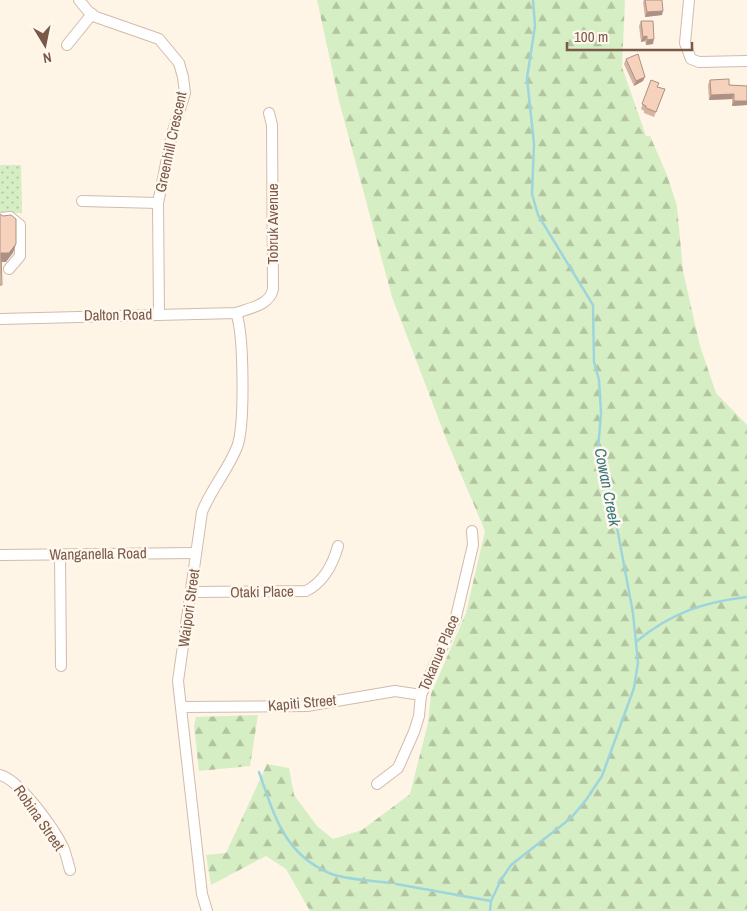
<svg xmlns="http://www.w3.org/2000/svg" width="747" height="911" font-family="'Archivo Narrow',sans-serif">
<defs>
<pattern id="forest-firs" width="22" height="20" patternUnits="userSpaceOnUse" patternTransform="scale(1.25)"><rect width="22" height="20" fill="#d6eec4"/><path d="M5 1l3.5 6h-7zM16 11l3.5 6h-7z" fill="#b3c4a1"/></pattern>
<pattern id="park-dots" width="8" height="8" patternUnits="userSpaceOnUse" patternTransform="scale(1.25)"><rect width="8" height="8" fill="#d6eec4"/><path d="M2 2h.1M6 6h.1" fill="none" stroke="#b3c4a1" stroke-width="1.8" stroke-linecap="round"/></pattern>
</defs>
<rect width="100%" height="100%" fill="#fef5e7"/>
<g fill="url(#forest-firs)">
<polygon points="317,0 625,0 622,67 646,136 650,136 667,175 677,206 683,271 700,346 716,393 747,425 747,911 310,911 286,869 266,856 211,885 206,855 226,853 267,764 289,768 294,795 317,826 333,839 362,830 410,794 428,723 431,694 466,613 485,531 447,441 392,297 339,101"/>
<polygon points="258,715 250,766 199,771 194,726 196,717"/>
</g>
<polygon fill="url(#park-dots)" points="0,165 21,165 22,213 0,213"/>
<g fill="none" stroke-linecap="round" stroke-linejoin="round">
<g stroke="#9ed5dd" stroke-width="2.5">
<path d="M637,641C671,613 704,602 747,597"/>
<path d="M259,772C274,814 283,853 329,873C344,880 373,880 390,883"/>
<polyline points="396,884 491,901"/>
<polyline points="490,911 491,901 501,880 511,865 571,818 586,800 602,776 634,688 638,663 633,613 612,501 598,450 601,413 599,380 594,362 593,305 538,215 532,194 534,144 527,78 535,26 533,0"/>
</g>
<g stroke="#d2bbab" stroke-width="12">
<g id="minor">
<polyline points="79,0 88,11 96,17 159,39 179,63 183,77 185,93 172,134 158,203 159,314"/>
<polyline points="689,0 685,43 691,59 699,62 747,61"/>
<polyline points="67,45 92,14"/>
<polyline points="82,201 158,203"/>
<polyline points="0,218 10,217 20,225 20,256 9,269"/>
<path d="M0,319L236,313C250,308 270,305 273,289L272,125L269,113"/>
<polyline points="60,554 61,666"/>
<polyline points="0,555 196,553"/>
<path d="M191,592L306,591C324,582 333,564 338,546"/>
<polyline points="182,707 307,706 395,691 421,695"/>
<path d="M0,775C20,780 54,829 63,847C66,854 68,863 70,870"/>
<polyline points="377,784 398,768 414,732 419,716 421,695 456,617 473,545 472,531"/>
<path d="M207,911L202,894L178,681L202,512C211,489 228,470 237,447C245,427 244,333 236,313"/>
</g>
</g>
<use href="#minor" stroke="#fff" stroke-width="10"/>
</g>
<g fill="#d4b4a2">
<polygon points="644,0 662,0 662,15 645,17 643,2"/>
<polygon points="641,21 653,44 646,45 645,41 641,42 639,26"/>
<polygon points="626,59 643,81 634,86 624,64"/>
<polygon points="651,80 658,87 665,89 654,117 644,113 644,111 641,109"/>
<polygon points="710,80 729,85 747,86 747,105 732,106 732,99 709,100 708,85"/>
</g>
<g fill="#ac9284">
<polygon points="663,11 662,15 645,17 647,12"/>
<polygon points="647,36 645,41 641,42 643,37"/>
<polygon points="654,39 653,44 646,45 647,40"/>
<polygon points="645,77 643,81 634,86 636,81"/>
<polygon points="734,94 732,99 709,100 711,95"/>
<polygon points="734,101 747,101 747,105 732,106"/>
<polygon points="16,244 13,253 6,262 0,262 1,253"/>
</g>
<g fill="#f6d1bc" stroke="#ac9284">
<polygon points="645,0 662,0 663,11 647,12"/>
<polygon points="641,21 653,21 654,39 647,40 647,36 643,37"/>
<polygon points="638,54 645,77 636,81 626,59"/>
<polygon points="729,79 729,85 747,86 747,101 734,101 734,94 711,95 710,80"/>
<polygon points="651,80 659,83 657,87 665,89 656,112 646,108 646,106 642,104"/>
<polygon points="0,214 3,216 11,215 16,219 16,244 9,253 1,253 2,285 0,285"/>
</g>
<g text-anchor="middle" stroke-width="5" stroke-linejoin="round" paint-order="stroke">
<g font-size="15" fill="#7b5948" stroke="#fff8ef">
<text transform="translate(171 142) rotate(-78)" y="5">Greenhill Crescent</text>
<text transform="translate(273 224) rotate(-90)" y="5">Tobruk Avenue</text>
<text transform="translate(118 315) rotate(-1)" y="5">Dalton Road</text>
<text transform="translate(98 554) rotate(-1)" y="5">Wanganella Road</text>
<text transform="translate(262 592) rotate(-1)" y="5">Otaki Place</text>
<text transform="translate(189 608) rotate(-82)" y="5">Waipori Street</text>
<text transform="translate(439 653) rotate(-67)" y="5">Tokanue Place</text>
<text transform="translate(302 703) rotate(-5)" y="5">Kapiti Street</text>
<text transform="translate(39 818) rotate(55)" y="5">Robina Street</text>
</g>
<g font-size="16" font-style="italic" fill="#3a7882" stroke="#fff8ef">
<text transform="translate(608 487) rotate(79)" y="6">Cowan Creek</text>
</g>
</g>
<g transform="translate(45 45) rotate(170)" stroke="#fff8ef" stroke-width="4" paint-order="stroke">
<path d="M0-4L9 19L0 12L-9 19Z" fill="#7b5948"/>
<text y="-8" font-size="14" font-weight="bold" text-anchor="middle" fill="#7b5948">N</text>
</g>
<path d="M567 42v8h125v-8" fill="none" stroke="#7b5948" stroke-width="2.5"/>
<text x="574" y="42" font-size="15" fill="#7b5948" stroke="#fff8ef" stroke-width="4" paint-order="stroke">100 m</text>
</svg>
